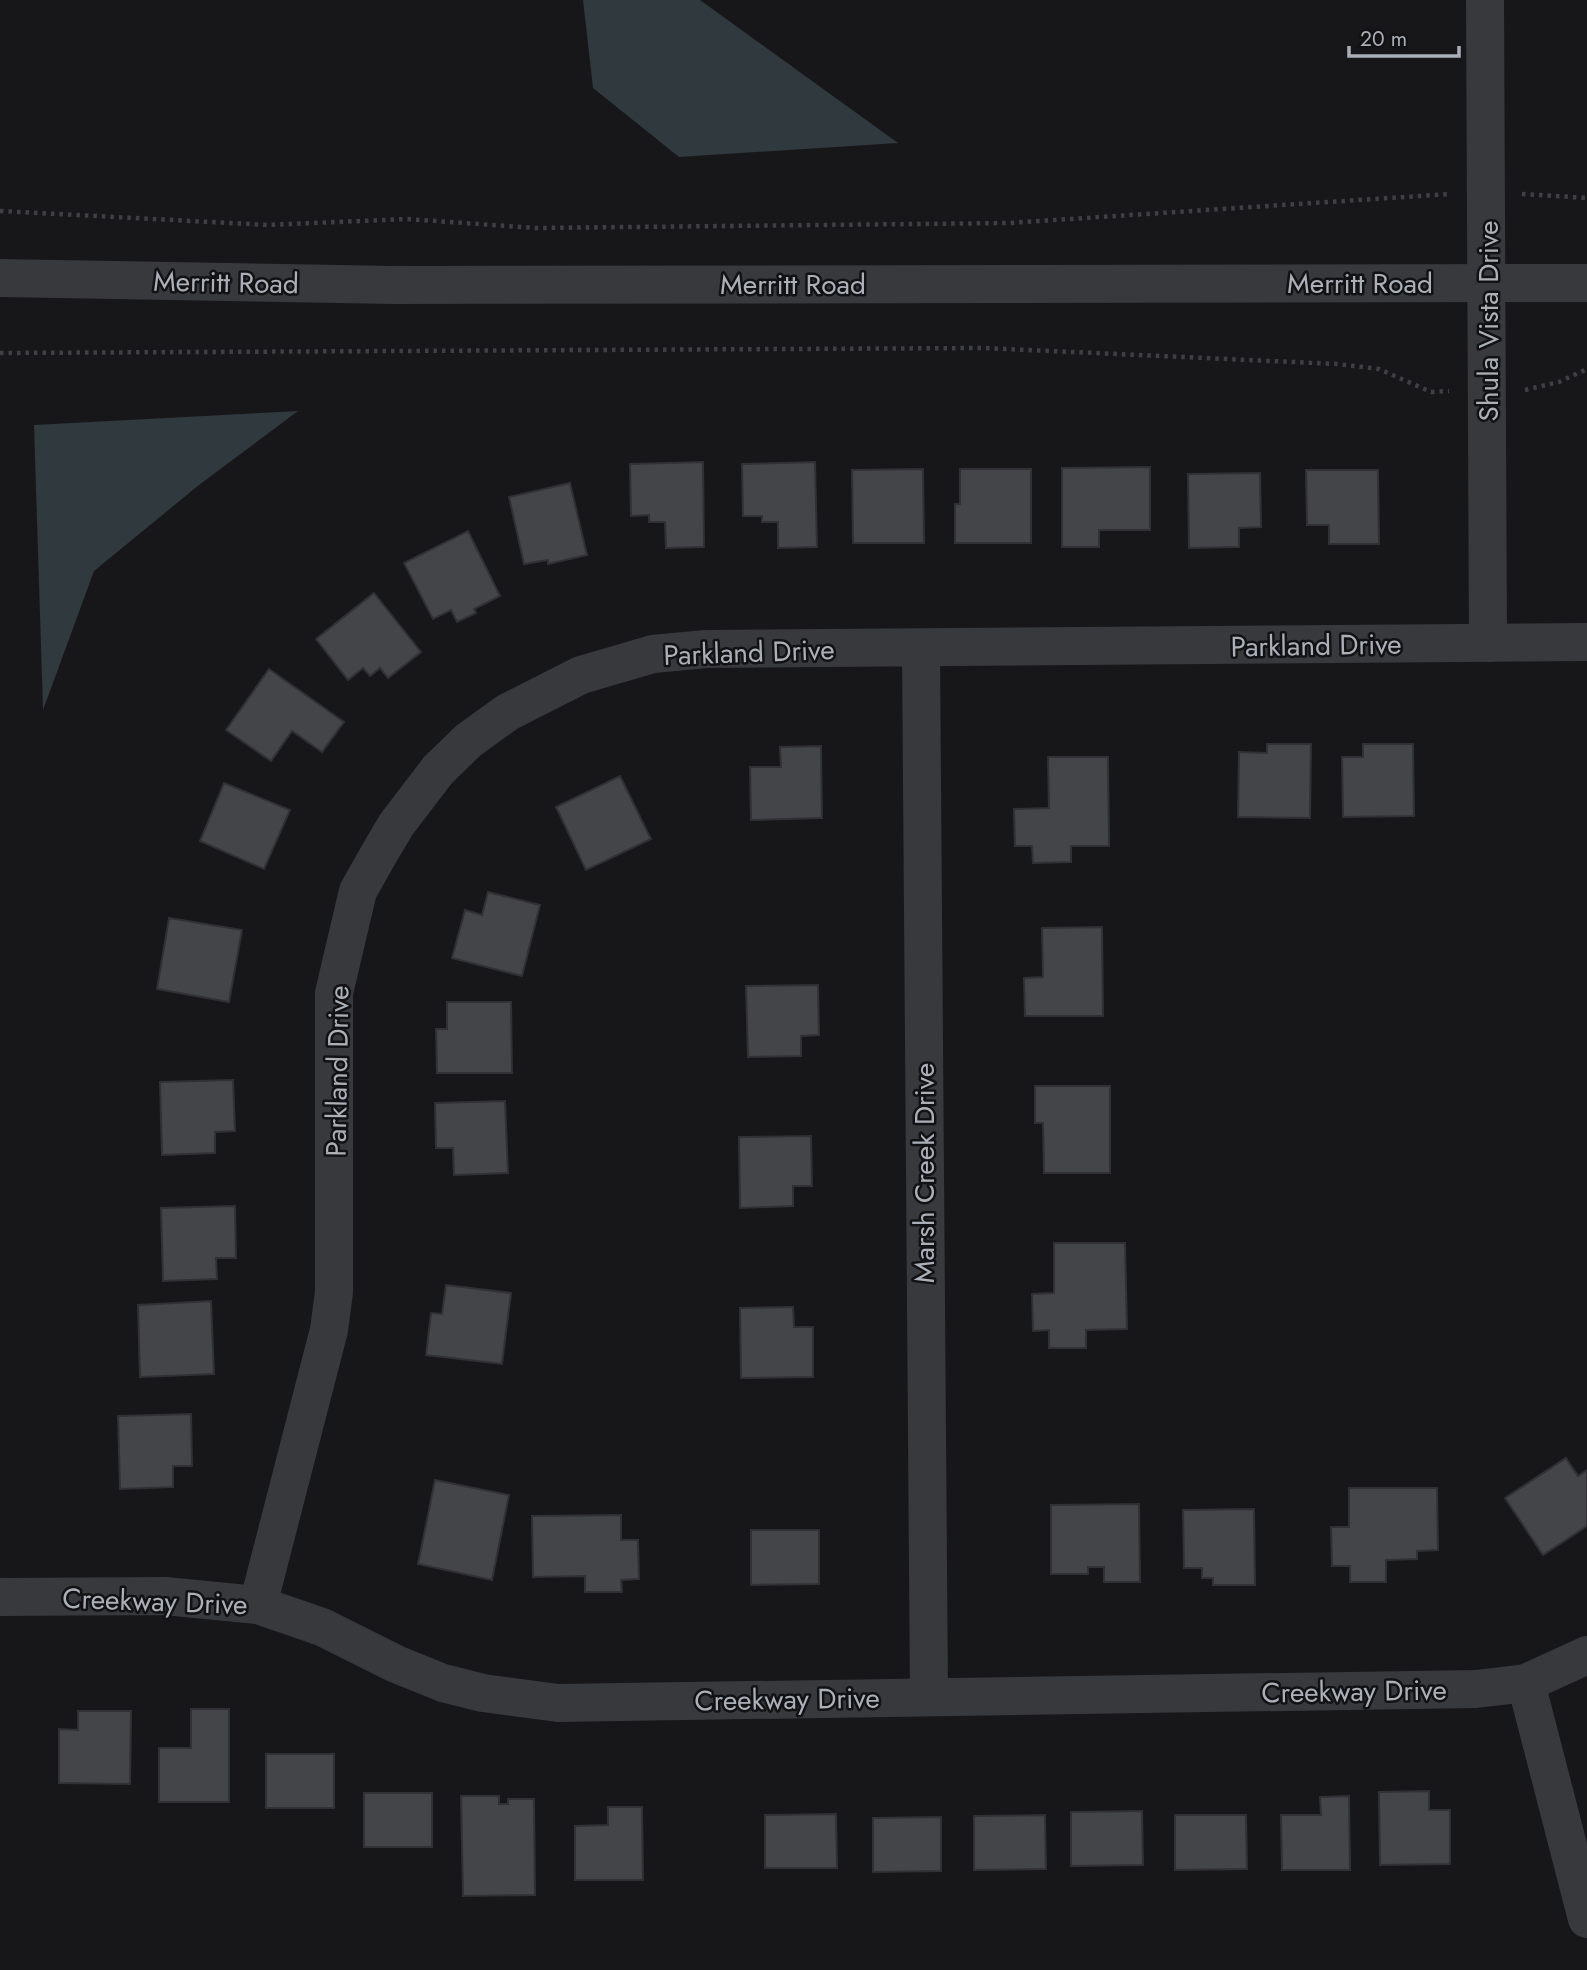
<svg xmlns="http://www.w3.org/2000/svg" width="1587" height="1970" font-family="Jost,sans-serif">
<rect width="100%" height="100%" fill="#171719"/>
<g fill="#2f393e">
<polygon points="583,0 700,0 898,143 679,157 593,88"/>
<polygon points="298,411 199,485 94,571 43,710 34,425"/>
</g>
<g fill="#444549" stroke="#313135" stroke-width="2">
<polygon points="703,462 704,547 666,548 665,522 649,522 649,515 631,516 630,464"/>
<polygon points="815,462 817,547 778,548 778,522 762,522 762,516 743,516 742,464"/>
<polygon points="1150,467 1150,530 1099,530 1099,547 1062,547 1062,468"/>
<polygon points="923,469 924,543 853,543 852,470"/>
<polygon points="960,469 1031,469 1031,543 955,543 955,504 960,504"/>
<polygon points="1306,470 1378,470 1379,544 1329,544 1329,525 1307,525"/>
<polygon points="1260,473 1261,527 1239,528 1239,547 1189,548 1188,474"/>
<polygon points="570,483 587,555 548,564 548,560 524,564 509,497"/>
<polygon points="468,531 500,596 474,609 476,613 457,622 451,610 433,619 404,563"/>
<polygon points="374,593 421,652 388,678 380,668 370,676 363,668 348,680 316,639"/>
<polygon points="269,669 344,722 322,752 292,731 271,761 226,730"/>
<polygon points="1267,744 1311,744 1310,818 1238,817 1239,752 1267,753"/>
<polygon points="1363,744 1413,744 1414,816 1343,817 1342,757 1363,757"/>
<polygon points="821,746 822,818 751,820 750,767 781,767 780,747"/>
<polygon points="1048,757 1108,757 1109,846 1071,846 1071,862 1033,863 1032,846 1015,846 1014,809 1049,808"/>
<polygon points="620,776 651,839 586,870 556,807"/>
<polygon points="224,783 290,810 264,869 200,841"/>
<polygon points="488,892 540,905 522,976 452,958 465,910 482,915"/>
<polygon points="169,918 242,930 229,1002 157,989"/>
<polygon points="1102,927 1103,1016 1025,1016 1024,978 1043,977 1042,928"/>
<polygon points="818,985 819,1035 801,1036 801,1056 748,1057 746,986"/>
<polygon points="447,1002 511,1002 512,1073 437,1073 436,1029 447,1029"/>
<polygon points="233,1080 235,1131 215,1132 215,1153 162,1155 160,1082"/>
<polygon points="1035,1086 1110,1086 1110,1173 1044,1173 1043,1123 1035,1123"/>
<polygon points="505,1101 508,1173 454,1175 453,1148 436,1148 435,1103"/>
<polygon points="811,1136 812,1186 793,1186 793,1206 740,1208 739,1137"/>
<polygon points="235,1206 236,1258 216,1258 217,1279 163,1281 161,1208"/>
<polygon points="1054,1243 1125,1243 1127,1329 1086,1330 1086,1348 1049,1348 1049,1330 1033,1331 1032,1294 1054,1293"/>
<polygon points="446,1285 511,1293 502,1364 426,1355 431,1313 442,1314"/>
<polygon points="211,1301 214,1374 140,1377 138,1305"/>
<polygon points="793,1307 794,1327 813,1327 813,1377 741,1378 740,1308"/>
<polygon points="191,1414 192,1466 173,1466 173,1487 120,1489 118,1416"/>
<polygon points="1566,1458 1578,1476 1587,1470 1587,1526 1543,1555 1505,1498"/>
<polygon points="435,1480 509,1495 492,1580 418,1564"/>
<polygon points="1349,1488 1437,1488 1438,1550 1417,1551 1417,1559 1386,1560 1386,1582 1350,1582 1350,1566 1332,1566 1331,1527 1349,1527"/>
<polygon points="1139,1504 1140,1582 1104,1582 1104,1567 1088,1567 1088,1574 1051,1574 1051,1505"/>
<polygon points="1254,1509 1255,1585 1213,1585 1213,1578 1202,1578 1202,1568 1184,1568 1183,1510"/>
<polygon points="621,1515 621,1540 638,1540 639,1579 621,1580 622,1592 585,1592 585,1576 533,1577 532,1516"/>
<polygon points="751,1530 819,1530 819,1584 751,1585"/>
<polygon points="191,1709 229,1709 229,1802 159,1802 159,1748 191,1748"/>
<polygon points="78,1711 131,1711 130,1784 59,1783 59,1729 78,1730"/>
<rect x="266" y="1754" width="68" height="54"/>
<polygon points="1429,1791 1429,1810 1450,1810 1450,1864 1380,1865 1379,1792"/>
<rect x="364" y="1793" width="68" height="54"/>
<polygon points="461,1796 499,1796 499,1804 508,1804 508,1799 534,1799 535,1895 463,1896"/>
<polygon points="1349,1796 1350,1870 1282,1870 1281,1815 1321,1815 1320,1797"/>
<polygon points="608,1807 642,1807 643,1880 575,1880 575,1826 608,1825"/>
<polygon points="1142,1811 1143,1865 1071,1866 1071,1812"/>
<polygon points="836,1814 837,1868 765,1868 765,1815"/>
<polygon points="1045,1815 1046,1869 974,1870 974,1816"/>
<polygon points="1175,1815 1246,1815 1247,1869 1175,1870"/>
<polygon points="941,1817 941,1871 873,1872 873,1818"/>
</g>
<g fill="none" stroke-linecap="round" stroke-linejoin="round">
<g stroke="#3e4044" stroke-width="4.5" stroke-dasharray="3.5 5" stroke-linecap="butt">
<polyline points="1522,194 1587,198"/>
<polyline points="0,211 268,225 406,219 536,228 1009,223 1450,194"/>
<polyline points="0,353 984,348 1337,364 1379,369 1431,392 1449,391"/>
<polyline points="1525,390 1559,382 1587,369"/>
</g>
<g stroke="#38393d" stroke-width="38">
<polyline points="1485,0 1488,643"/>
<polyline points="0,278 394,285 1587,283"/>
<polyline points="921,649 929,1697"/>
<polyline points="0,1597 165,1596 258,1605 322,1627 396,1664 443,1683 483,1693 558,1703 1476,1689 1526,1683 1587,1655"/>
<polyline points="258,1605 329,1330 334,1292 334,993 358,891 376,859 396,825 438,770 469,740 508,712 581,675 653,654 706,649 1587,642"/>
<polyline points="1526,1683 1587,1919"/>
</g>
</g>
<g text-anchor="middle" stroke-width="5" stroke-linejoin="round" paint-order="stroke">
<g font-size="28" fill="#aaafb8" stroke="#121214">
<text transform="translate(226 282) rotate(1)" y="10">Merritt Road</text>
<text x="1360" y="293">Merritt Road</text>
<text x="793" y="294">Merritt Road</text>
<text transform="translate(1488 321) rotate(-90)" y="10">Shula Vista Drive</text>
<text transform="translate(1316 645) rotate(-1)" y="10">Parkland Drive</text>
<text transform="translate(749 652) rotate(-2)" y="10">Parkland Drive</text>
<text transform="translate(337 1071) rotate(-89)" y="10">Parkland Drive</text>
<text transform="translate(924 1173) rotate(-90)" y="10">Marsh Creek Drive</text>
<text transform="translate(155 1601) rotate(2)" y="10">Creekway Drive</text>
<text transform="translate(1354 1691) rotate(-1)" y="10">Creekway Drive</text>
<text transform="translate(787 1699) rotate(-1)" y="10">Creekway Drive</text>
</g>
</g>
<path d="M1349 46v10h110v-10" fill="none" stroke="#aaafb8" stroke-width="3.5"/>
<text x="1360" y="46" font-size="21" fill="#aaafb8" stroke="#121214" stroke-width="5" paint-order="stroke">20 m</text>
</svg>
